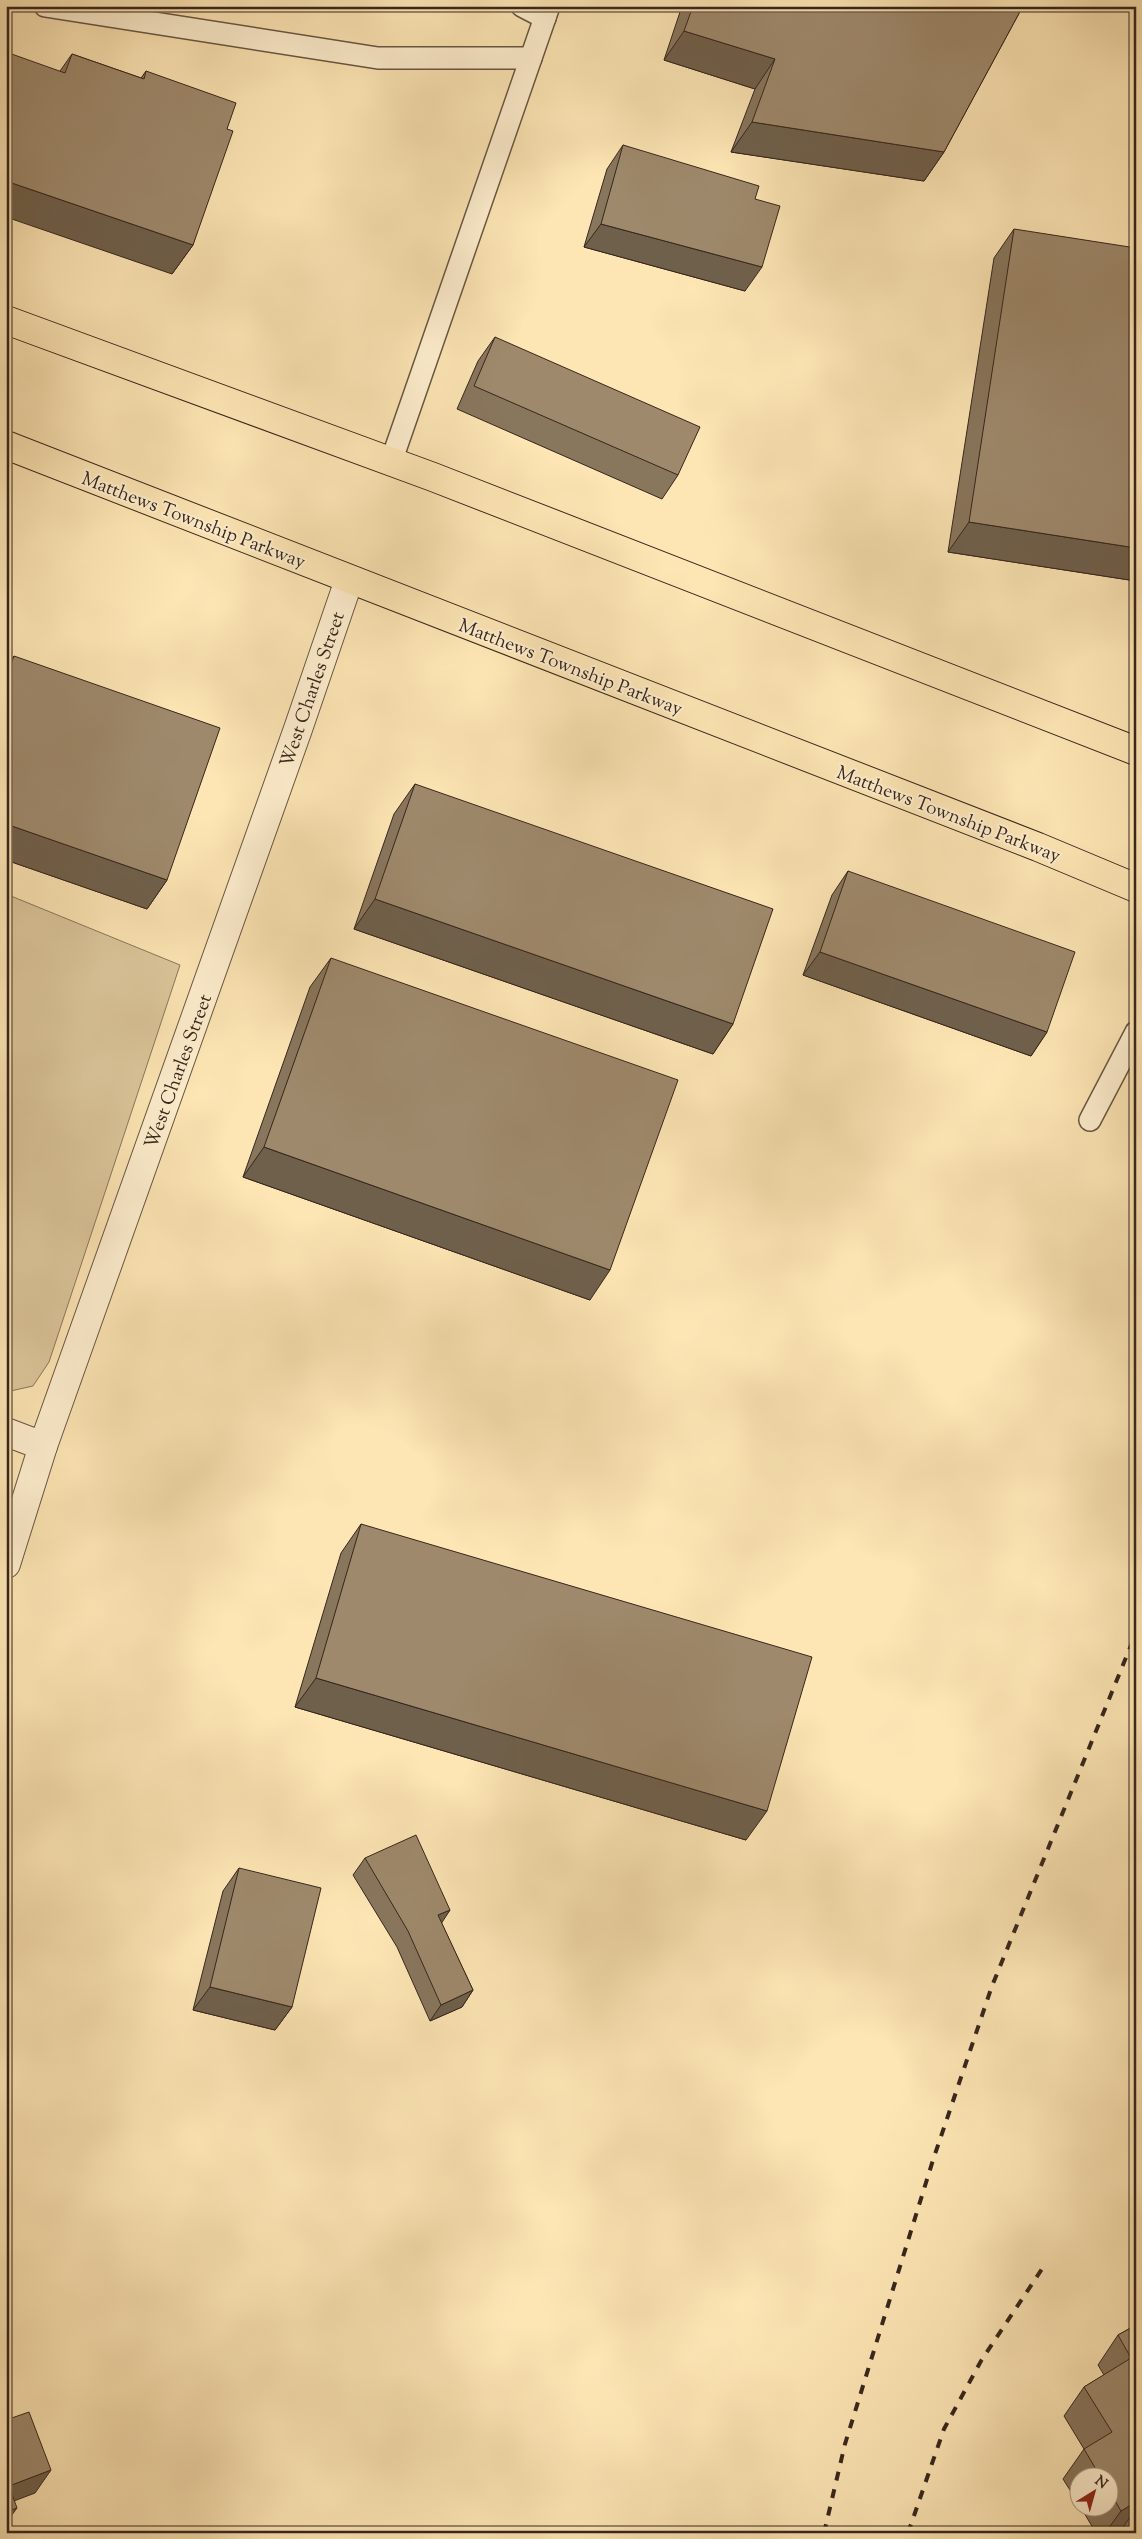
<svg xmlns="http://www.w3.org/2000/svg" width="1142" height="2539" font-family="'Sorts Mill Goudy',serif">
<rect width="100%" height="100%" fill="#fde5b4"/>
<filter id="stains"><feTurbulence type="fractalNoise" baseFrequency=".004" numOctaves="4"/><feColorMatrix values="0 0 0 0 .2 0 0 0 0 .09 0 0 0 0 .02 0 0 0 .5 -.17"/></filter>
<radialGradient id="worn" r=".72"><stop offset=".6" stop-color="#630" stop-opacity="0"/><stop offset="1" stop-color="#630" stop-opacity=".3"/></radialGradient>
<polygon fill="#dbc59a" stroke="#89765c" points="6,894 180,965 49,1362 33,1386 6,1392"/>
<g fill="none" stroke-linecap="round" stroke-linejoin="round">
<g stroke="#685643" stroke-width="24">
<g id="service">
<polyline points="45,6 378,58 531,58"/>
<polyline points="522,6 545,18"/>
<polyline points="391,462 549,6"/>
<polyline points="1090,1120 1136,1032"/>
</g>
</g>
<g stroke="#685643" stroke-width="30">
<g id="minor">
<polyline points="6,1432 43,1446"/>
<polyline points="6,1564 43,1446 298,729 349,580"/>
</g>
</g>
<g stroke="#37261d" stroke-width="30">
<g id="primary">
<polyline points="6,320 433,477 1136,751"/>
<polyline points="6,445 1038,847 1136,888"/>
</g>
</g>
<use href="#service" stroke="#feeece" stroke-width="21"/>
<use href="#minor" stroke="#feeece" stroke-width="28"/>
<use href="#primary" stroke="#fde5b4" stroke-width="28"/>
<g stroke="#37261d" stroke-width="4" stroke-dasharray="9 9" stroke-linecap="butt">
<polyline points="824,2533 845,2444 933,2160 992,1986 1136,1633"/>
<polyline points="908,2533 944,2429 981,2361 1044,2266"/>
</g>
</g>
<g fill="#88765d" stroke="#37261d">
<polygon points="682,6 1023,6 944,152 924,181 731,152 755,89 664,60"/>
<polygon points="72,54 141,78 146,71 227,129 193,245 172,274 60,71"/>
<polygon points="623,145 755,199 745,291 584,247 607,169"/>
<polygon points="1014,229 1136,581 948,552 994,258"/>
<polygon points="495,337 678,475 662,499 457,409 478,361"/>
<polygon points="14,656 167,880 147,909 6,860 6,666"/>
<polygon points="415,784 733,1024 713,1054 354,929 394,814"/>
<polygon points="848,871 1047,1032 1031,1056 803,975 832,895"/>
<polygon points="331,958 590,1300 243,1177 310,987"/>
<polygon points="361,1524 746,1840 295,1707 341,1553"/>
<polygon points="1136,1846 1136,1860 1130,1857"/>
<polygon points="365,1858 450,1910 441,1922 473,1990 462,2007 430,2021 397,1947 353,1875"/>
<polygon points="239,1868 292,2007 275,2030 193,2010 223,1891"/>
<polygon points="1136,2325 1136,2533 1127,2533 1123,2527 1113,2533 1096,2533 1080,2506 1110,2506 1110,2476 1080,2476 1080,2506 1063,2479 1084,2449 1064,2416 1084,2387 1104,2375 1098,2365 1118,2335"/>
</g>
<g fill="#6f604c" stroke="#37261d">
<polygon points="684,31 775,59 755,89 664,60"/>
<polygon points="752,122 944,152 924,181 731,152"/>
<polygon points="6,181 193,245 172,274 6,217"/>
<polygon points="601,224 762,267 745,291 584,247"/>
<polygon points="969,522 1136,548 1136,581 948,552"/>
<polygon points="6,824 167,880 147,909 6,860"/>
<polygon points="375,899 733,1024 713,1054 354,929"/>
<polygon points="820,952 1047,1032 1031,1056 803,975"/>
<polygon points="264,1147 610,1270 590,1300 243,1177"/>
<polygon points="316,1678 767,1811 746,1840 295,1707"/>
<polygon points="450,1910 439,1927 438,1915"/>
<polygon points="210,1987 292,2007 275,2030 193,2010"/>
<polygon points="473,1990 462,2007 430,2021 441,2005"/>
<polygon points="51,2470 35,2493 6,2504 9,2486"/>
<polygon points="1136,2502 1136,2509 1123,2527 1113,2533 1105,2533 1121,2511"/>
<polygon points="17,2508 6,2523 6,2512"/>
</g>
<g fill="#9e896c" stroke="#37261d">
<polygon points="693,6 1023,6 944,152 752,122 775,59 684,31"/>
<polygon points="6,52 65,73 72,54 144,79 146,71 236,103 227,129 233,131 193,245 6,181"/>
<polygon points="623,145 759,186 755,199 780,206 762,267 601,224"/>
<polygon points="1014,229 1136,248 1136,548 969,522"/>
<polygon points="495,337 700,427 678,475 474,386"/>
<polygon points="14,656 220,728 167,880 6,824 6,677"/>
<polygon points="415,784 773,909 733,1024 375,899"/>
<polygon points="848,871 1075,952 1047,1032 820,952"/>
<polygon points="331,958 678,1080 610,1270 264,1147"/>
<polygon points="361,1524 812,1657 767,1811 316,1678"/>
<polygon points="416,1835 450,1910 438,1915 473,1990 441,2005 408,1931 365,1858"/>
<polygon points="239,1868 321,1888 292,2007 210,1987"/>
<polygon points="1136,2325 1136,2502 1121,2511 1110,2492 1110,2476 1100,2476 1084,2449 1112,2432 1084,2387 1131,2358 1118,2335"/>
<polygon points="29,2412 51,2470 9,2486 17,2508 6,2512 6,2420"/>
</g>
<g text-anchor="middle" stroke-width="4" stroke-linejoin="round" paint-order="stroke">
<g font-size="19" fill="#37261d" stroke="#feeece">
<text transform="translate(194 519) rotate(21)" y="7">Matthews Township Parkway</text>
<text transform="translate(571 666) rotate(21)" y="7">Matthews Township Parkway</text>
<text transform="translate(311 689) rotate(-71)" y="7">West Charles Street</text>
<text transform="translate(949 813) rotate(21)" y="7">Matthews Township Parkway</text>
<text transform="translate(177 1071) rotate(-70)" y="7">West Charles Street</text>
</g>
</g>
<rect width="1142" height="2539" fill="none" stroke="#fde5b4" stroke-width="25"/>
<rect x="8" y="8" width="1127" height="2524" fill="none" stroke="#37261d" stroke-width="2.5"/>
<rect x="12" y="12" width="1117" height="2514" fill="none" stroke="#37261d"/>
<g transform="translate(1094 2492) rotate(37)"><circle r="24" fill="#feeece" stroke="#ae9e87"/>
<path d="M0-4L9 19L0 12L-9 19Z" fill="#8f2418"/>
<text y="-8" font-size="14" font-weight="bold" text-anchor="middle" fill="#37261d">N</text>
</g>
<rect width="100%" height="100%" filter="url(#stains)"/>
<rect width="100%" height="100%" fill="url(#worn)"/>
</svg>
